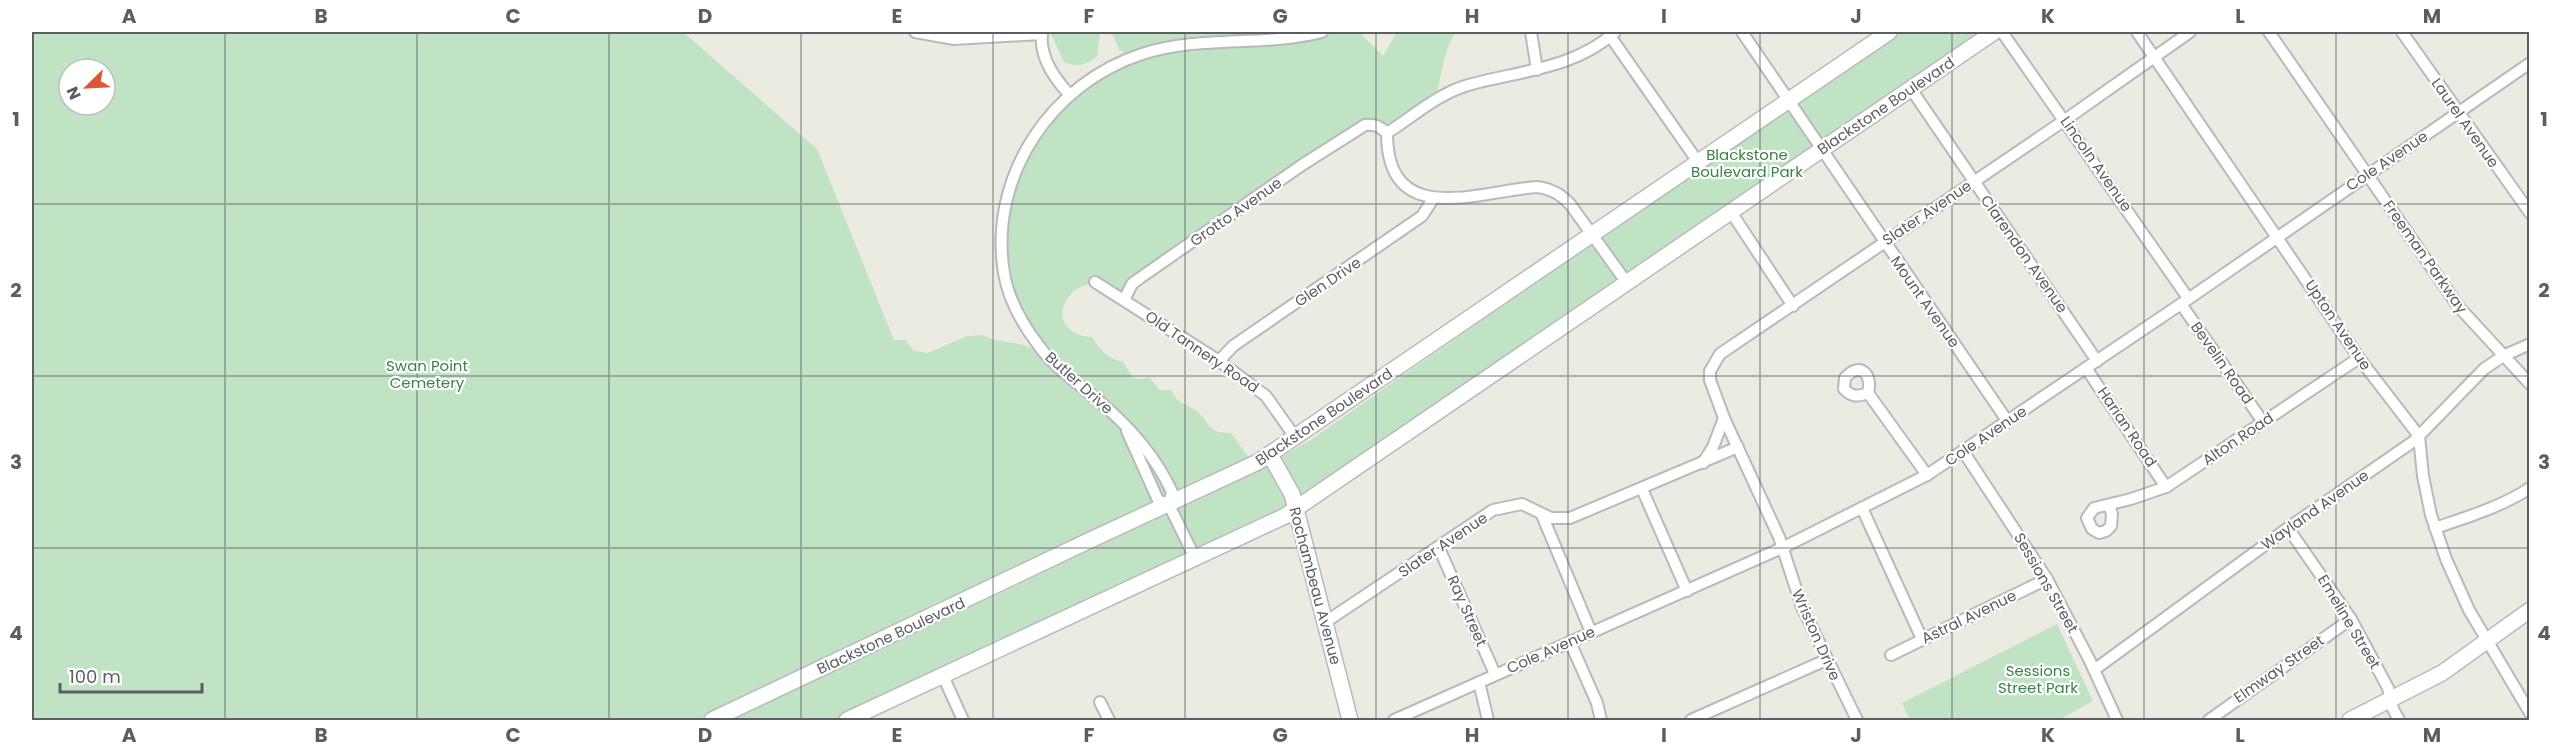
<svg xmlns="http://www.w3.org/2000/svg" width="2561" height="752" font-family="Poppins,sans-serif">
<rect width="100%" height="100%" fill="#ecebe2"/>
<g fill="#c0e3c4" fill-rule="evenodd">
<path d="M32,32H683L817,149L894,340H905L914,351L928,353L967,336L983,335L994,340L1020,344L1048,354L1018,302L1005,247L1011,194L1017,170L1062,99L1132,56L1310,32H1359L1383,56L1397,32H1457C1445,43 1440,81 1436,99L1388,131L1381,120L1367,123L1149,265L1125,296L1099,280C1091,284 1079,286 1073,292C1052,313 1064,336 1092,337C1100,350 1108,359 1123,362L1133,378L1141,379L1149,377L1160,390H1171C1179,407 1189,403 1200,414C1212,427 1209,433 1231,433L1252,462L944,609L940,601L927,607L930,615L705,720H32ZM69,69H105V105H69Z"/>
<path d="M1050,32H1100L1097,56C1086,65 1078,68 1064,62Z"/>
<polygon points="1111,32 1298,32 1174,41 1124,53 1119,49"/>
<polygon points="1902,32 1982,32 1609,287 1280,509 838,720 730,720 1176,510 1257,471 1312,439 1736,143"/>
<polygon points="2057,624 2093,701 2059,720 1910,720 1902,703"/>
</g>
<g fill="none" stroke-linecap="round" stroke-linejoin="round">
<g stroke="#b8b9be" stroke-width="14">
<g id="street">
<polyline points="915,32 954,39 1042,34"/>
<path d="M1042,32C1039,56 1053,77 1069,94"/>
<polyline points="1531,32 1537,70"/>
<polyline points="1742,32 2008,422"/>
<polyline points="2002,32 2188,298"/>
<polyline points="2137,32 2359,358 2419,436 2423,476 2431,515 2446,559 2469,610 2530,713"/>
<polyline points="2269,32 2458,306 2530,384"/>
<polyline points="2402,32 2530,213"/>
<polyline points="1610,36 1698,162"/>
<polyline points="1911,89 2097,361"/>
<path d="M1387,133C1412,117 1437,95 1465,86C1516,71 1573,70 1615,32"/>
<polyline points="1731,212 1793,306"/>
<polyline points="1095,282 1219,361 1266,396 1295,437"/>
<path d="M1124,300L1132,284L1140,278L1302,165L1365,125C1375,124 1379,126 1387,133C1387,230 1479,191 1537,187C1552,189 1560,194 1570,204L1627,283"/>
<polyline points="2181,304 2263,422"/>
<polyline points="1219,361 1233,346 1422,216 1433,199"/>
<polyline points="2086,368 2166,487"/>
<path d="M1868,393C1857,397 1852,397 1844,389L1845,378C1860,361 1873,374 1868,393L1927,475"/>
<polyline points="1127,431 1158,500 1169,505 1195,558"/>
<polyline points="1963,451 2047,579 2090,661 2117,720"/>
<polyline points="1703,463 1713,447 1724,418"/>
<polyline points="1642,489 1687,591"/>
<path d="M1169,505L1172,492C1155,455 1130,427 1099,401C1078,383 1055,368 1039,346C1023,325 1008,298 1004,273C988,176 1052,83 1142,54C1200,35 1264,47 1322,32"/>
<polyline points="2109,505 2112,514 2111,526 2106,531 2099,533 2092,529 2087,518 2094,508 2131,499 2166,487 2359,358"/>
<polyline points="1862,508 1922,639"/>
<polyline points="1542,515 1591,632"/>
<polyline points="2288,528 2351,619 2388,688 2393,709 2399,720"/>
<path d="M2435,528C2467,517 2501,507 2530,488"/>
<polyline points="1439,548 1495,674"/>
<polyline points="1324,623 1493,510 1522,504 1551,518 1570,518 1738,447"/>
<polyline points="1570,642 1597,703 1601,720"/>
<polyline points="1891,655 2047,579"/>
<polyline points="2094,670 2288,528 2414,441 2484,369 2503,356 2530,344"/>
<polyline points="943,676 963,720"/>
<polyline points="1479,682 1488,720"/>
<polyline points="1100,702 1109,720"/>
<polyline points="1394,720 1782,548 1927,475 2181,304 2530,63"/>
<polyline points="1691,720 1826,660"/>
<polyline points="1857,720 1802,607 1779,537 1724,418 1710,380 1710,371 1720,354 2065,120 2190,32"/>
<polyline points="2209,720 2351,619"/>
</g>
</g>
<g stroke="#b8bac0" stroke-width="18">
<g id="secondary">
<polyline points="1270,455 1292,494 1350,720"/>
<polyline points="712,720 1084,543 1258,462 1889,32"/>
<polyline points="847,720 1285,516 1994,32"/>
<polyline points="2350,720 2442,673 2530,610"/>
</g>
</g>
<use href="#street" stroke="#fff" stroke-width="10"/>
<use href="#secondary" stroke="#fff" stroke-width="15"/>
</g>
<path fill="none" stroke="#5b5d62" stroke-width="1.5" stroke-opacity="0.55" d="M225,32V720M417,32V720M609,32V720M801,32V720M993,32V720M1185,32V720M1376,32V720M1568,32V720M1760,32V720M1952,32V720M2144,32V720M2336,32V720M32,204H2530M32,376H2530M32,548H2530"/>
<g text-anchor="middle" stroke-width="4.5" stroke-linejoin="round" paint-order="stroke">
<g font-size="15" fill="#5b5d62" stroke="#fff">
<text transform="translate(1886 106) rotate(-34)" y="5">Blackstone Boulevard</text>
<text transform="translate(2465 123) rotate(55)" y="5">Laurel Avenue</text>
<text transform="translate(2387 161) rotate(-34)" y="5">Cole Avenue</text>
<text transform="translate(2096 164) rotate(55)" y="5">Lincoln Avenue</text>
<text transform="translate(1236 212) rotate(-35)" y="5">Grotto Avenue</text>
<text transform="translate(1927 213) rotate(-34)" y="5">Slater Avenue</text>
<text transform="translate(2024 254) rotate(55)" y="5">Clarendon Avenue</text>
<text transform="translate(2425 257) rotate(55)" y="5">Freeman Parkway</text>
<text transform="translate(1328 282) rotate(-34)" y="5">Glen Drive</text>
<text transform="translate(1925 302) rotate(55)" y="5">Mount Avenue</text>
<text transform="translate(2338 325) rotate(56)" y="5">Upton Avenue</text>
<text transform="translate(1202 352) rotate(34)" y="5">Old Tannery Road</text>
<text transform="translate(2222 363) rotate(55)" y="5">Bevelin Road</text>
<text transform="translate(1079 383) rotate(42)" y="5">Butler Drive</text>
<text transform="translate(1324 417) rotate(-34)" y="5">Blackstone Boulevard</text>
<text transform="translate(2127 427) rotate(56)" y="5">Harian Road</text>
<text transform="translate(1986 436) rotate(-34)" y="5">Cole Avenue</text>
<text transform="translate(2238 439) rotate(-34)" y="5">Alton Road</text>
<text transform="translate(2315 510) rotate(-35)" y="5">Wayland Avenue</text>
<text transform="translate(1443 545) rotate(-34)" y="5">Slater Avenue</text>
<text transform="translate(2046 583) rotate(60)" y="5">Sessions Street</text>
<text transform="translate(1315 586) rotate(75)" y="5">Rochambeau Avenue</text>
<text transform="translate(1467 611) rotate(66)" y="5">Ray Street</text>
<text transform="translate(1969 617) rotate(-26)" y="5">Astral Avenue</text>
<text transform="translate(2349 622) rotate(59)" y="5">Emeline Street</text>
<text transform="translate(1816 635) rotate(66)" y="5">Wriston Drive</text>
<text transform="translate(891 636) rotate(-25)" y="5">Blackstone Boulevard</text>
<text transform="translate(1551 650) rotate(-24)" y="5">Cole Avenue</text>
<text transform="translate(2279 669) rotate(-35)" y="5">Elmway Street</text>
</g>
<g font-size="15" fill="#3a8245" stroke="#fff">
<text x="1747" y="160">Blackstone<tspan x="1747" dy="17">Boulevard Park</tspan></text>
<text x="427" y="371">Swan Point<tspan x="427" dy="17">Cemetery</tspan></text>
<text x="2038" y="676">Sessions<tspan x="2038" dy="17">Street Park</tspan></text>
</g>
</g>
<rect width="2561" height="752" fill="none" stroke="#ffffff" stroke-width="66"/>
<g transform="translate(87 87) rotate(246)"><circle r="28" fill="#ffffff" stroke="#bdbec0" stroke-width="1.5"/>
<path d="M0-4.5L10 22L0 15L-10 22Z" fill="#de5537"/>
<text y="-9" font-size="16" font-weight="bold" text-anchor="middle" fill="#5b5d62">N</text>
</g>
<path d="M60 683v9h142v-9" fill="none" stroke="#5b5d62" stroke-width="3"/>
<text x="69" y="683" font-size="18" fill="#5b5d62" stroke="#ffffff" stroke-width="4.5" paint-order="stroke">100 m</text>
<rect x="33" y="33" width="2495" height="686" fill="none" stroke="#5b5d62" stroke-width="2"/>
<g font-size="20" text-anchor="middle" font-weight="bold" fill="#5b5d62">
<text x="129" y="23">A</text>
<text x="321" y="23">B</text>
<text x="513" y="23">C</text>
<text x="705" y="23">D</text>
<text x="897" y="23">E</text>
<text x="1089" y="23">F</text>
<text x="1280" y="23">G</text>
<text x="1472" y="23">H</text>
<text x="1664" y="23">I</text>
<text x="1856" y="23">J</text>
<text x="2048" y="23">K</text>
<text x="2240" y="23">L</text>
<text x="2432" y="23">M</text>
<text x="16" y="126">1</text>
<text x="2544" y="126">1</text>
<text x="16" y="297">2</text>
<text x="2544" y="297">2</text>
<text x="16" y="469">3</text>
<text x="2544" y="469">3</text>
<text x="16" y="640">4</text>
<text x="2544" y="640">4</text>
<text x="129" y="742">A</text>
<text x="321" y="742">B</text>
<text x="513" y="742">C</text>
<text x="705" y="742">D</text>
<text x="897" y="742">E</text>
<text x="1089" y="742">F</text>
<text x="1280" y="742">G</text>
<text x="1472" y="742">H</text>
<text x="1664" y="742">I</text>
<text x="1856" y="742">J</text>
<text x="2048" y="742">K</text>
<text x="2240" y="742">L</text>
<text x="2432" y="742">M</text>
</g>
</svg>
